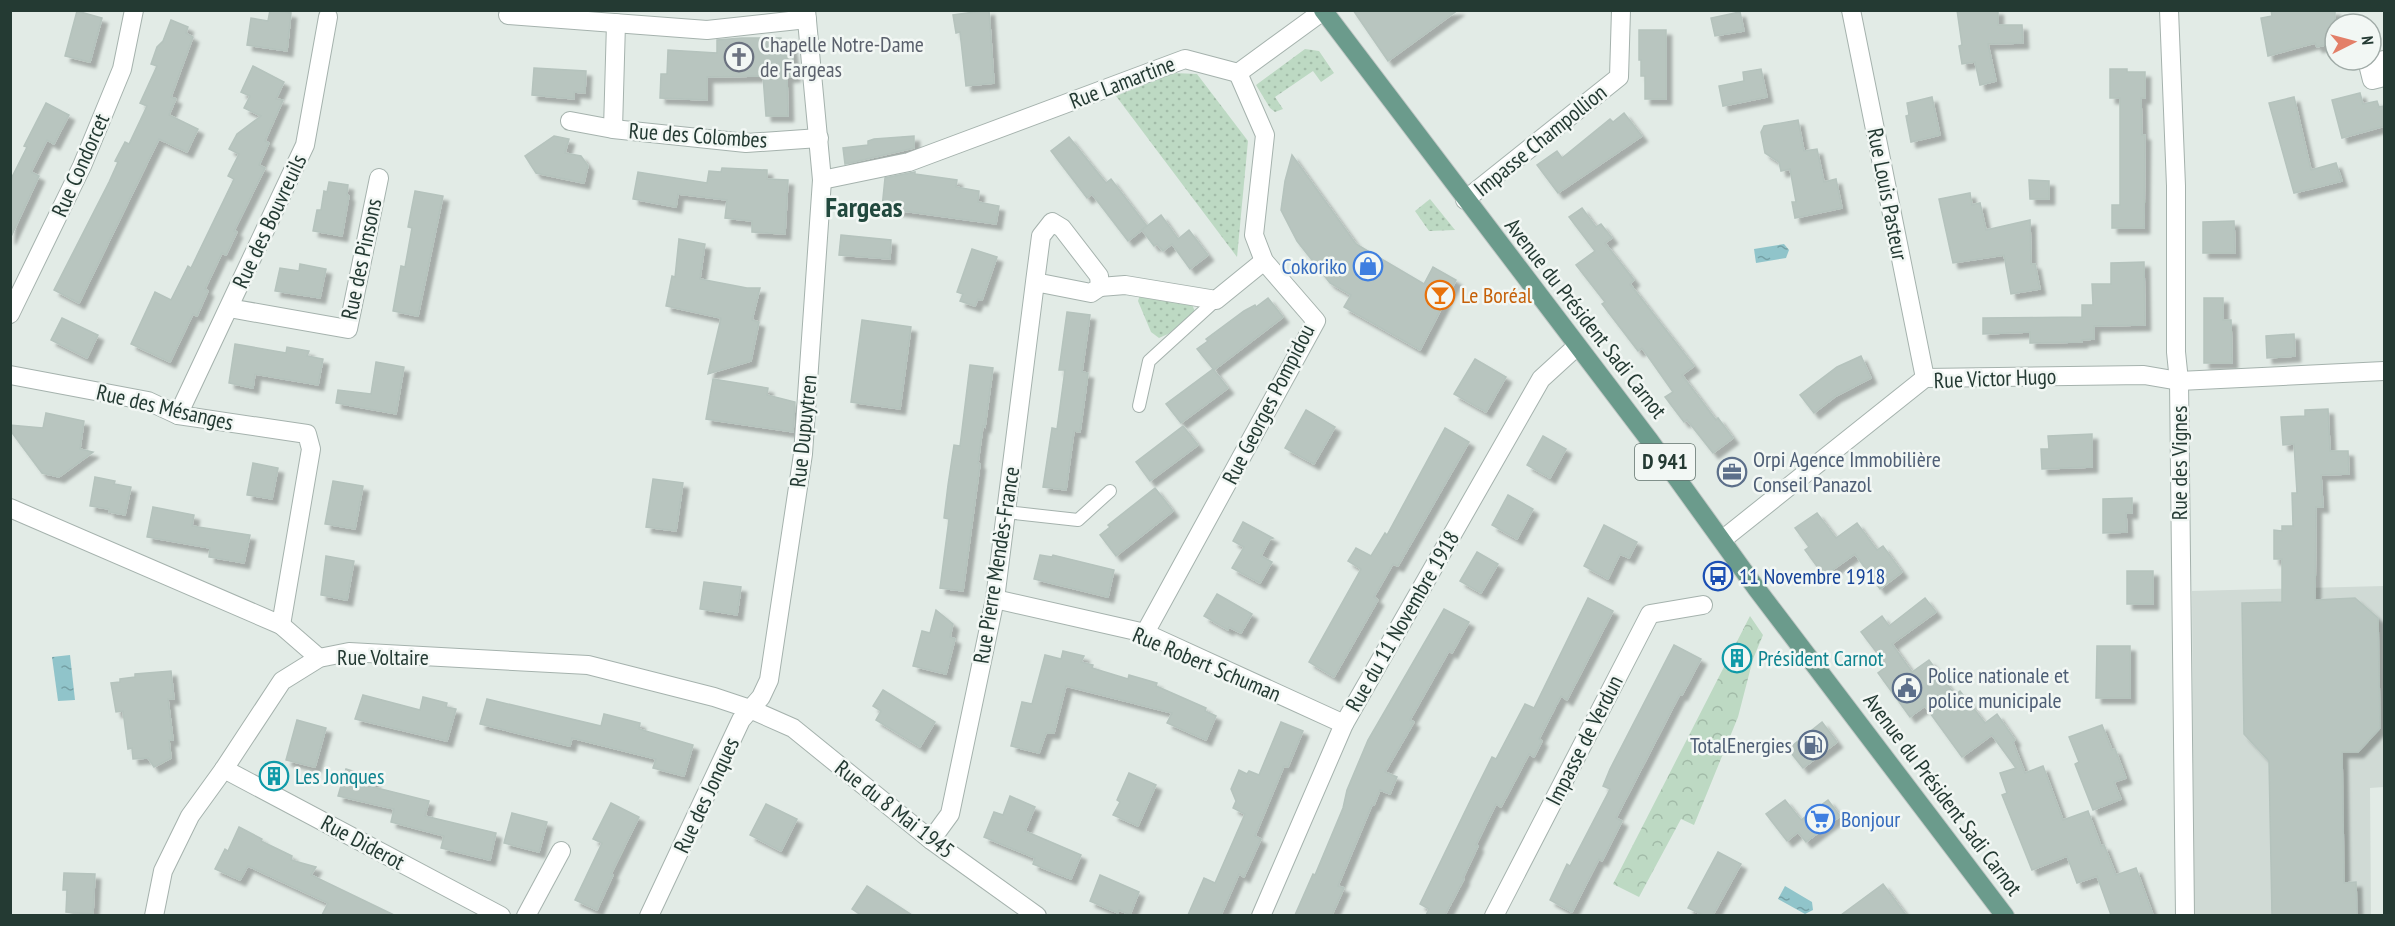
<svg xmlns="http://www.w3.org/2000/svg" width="2395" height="926" font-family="'PT Sans Narrow',sans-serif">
<defs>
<pattern id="grass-dots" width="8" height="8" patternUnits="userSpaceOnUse" patternTransform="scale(1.5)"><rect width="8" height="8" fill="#bdd9c3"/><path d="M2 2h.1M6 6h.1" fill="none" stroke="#a2bba8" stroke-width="1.8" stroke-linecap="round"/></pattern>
<pattern id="park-crowns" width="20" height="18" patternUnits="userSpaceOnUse" patternTransform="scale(1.5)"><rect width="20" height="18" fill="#bdd9c3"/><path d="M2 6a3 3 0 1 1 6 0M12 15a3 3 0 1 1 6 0" fill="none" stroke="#a2bba8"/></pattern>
<pattern id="water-ripples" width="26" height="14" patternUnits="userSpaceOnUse" patternTransform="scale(1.5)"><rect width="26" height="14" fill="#90c4ca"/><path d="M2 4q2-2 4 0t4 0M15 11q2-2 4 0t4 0" fill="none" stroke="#75a0a5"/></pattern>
<filter id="shadow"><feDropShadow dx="5.5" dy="5.5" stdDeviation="1.5" flood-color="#0004"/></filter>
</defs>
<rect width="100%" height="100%" fill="#e2ebe6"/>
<polygon fill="#d0dad5" points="2384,586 2384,787 2370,788 2371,915 2194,915 2192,591"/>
<g fill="url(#grass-dots)">
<polygon points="1305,49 1319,51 1334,73 1321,82 1313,71 1275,97 1283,109 1275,112 1270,108 1256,85"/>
<polygon points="1174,73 1197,74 1248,141 1237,257 1116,96"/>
<polygon points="1430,199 1455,230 1429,231 1415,211"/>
<polygon points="1140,295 1192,304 1195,312 1168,334 1159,338 1151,332 1138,301"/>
</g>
<polygon fill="url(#park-crowns)" points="1750,616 1763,635 1753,659 1738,717 1694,825 1681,819 1639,897 1613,884"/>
<g fill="url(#water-ripples)">
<polygon points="1784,244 1789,250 1786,258 1756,263 1754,249"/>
<polygon points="70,655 75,700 58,701 52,657"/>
<polygon points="1785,886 1812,902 1813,910 1805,914 1778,899"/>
</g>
<g fill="#b8c5bf" stroke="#b5c3bd" stroke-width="1.5" filter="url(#shadow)">
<polygon points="270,10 291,13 287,51 247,45 251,18 268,21"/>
<polygon points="989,10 994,83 966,86 960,32 956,33 953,15"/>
<polygon points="1353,10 1458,10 1388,61"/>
<polygon points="1957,10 1998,10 1998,25 2022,25 2023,43 1988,44 1996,81 1980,85 1975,62 1962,64 1959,46 1962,45"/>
<polygon points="2271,10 2335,10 2335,43 2317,47 2315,43 2268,56 2261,18 2272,16"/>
<polygon points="77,11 102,18 90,62 65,56"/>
<polygon points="1740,12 1744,31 1715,36 1711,18"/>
<polygon points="171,20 188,27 186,33 193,37 171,97 176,99 169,115 198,129 187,152 159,139 79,303 54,290 109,182 118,162 115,161 125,142 129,144 147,106 140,103 157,66 151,64 157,47 163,41"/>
<polygon points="1639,30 1666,30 1666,99 1645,99 1645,76 1641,76 1641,60 1639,60"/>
<polygon points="742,38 781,38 782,47 791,46 795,76 787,77 788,116 766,116 763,76 707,77 707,100 660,98 661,74 667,74 668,50 717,53 717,40"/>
<polygon points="253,66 284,82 276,99 283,100 265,141 269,143 259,165 265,168 234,231 237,232 226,255 222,253 205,289 208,291 197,316 193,314 170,362 131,344 155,292 171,300 188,266 191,268 234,179 228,176 239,154 229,149 237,134 261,116 244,108 250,96 241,92"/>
<polygon points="534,68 586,71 585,93 574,92 574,99 532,95"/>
<polygon points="1761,69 1767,97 1723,106 1719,86 1744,81 1743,72"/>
<polygon points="2110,69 2127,69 2127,72 2145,72 2145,98 2141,98 2142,135 2145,135 2144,228 2112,228 2112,205 2120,205 2120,98 2110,98"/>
<polygon points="2360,93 2363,104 2377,101 2379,107 2385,106 2385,126 2342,138 2332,100"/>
<polygon points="1932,97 1940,135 1911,142 1906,116 1909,115 1907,103"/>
<polygon points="2294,97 2311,170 2336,163 2342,181 2294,193 2269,103"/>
<polygon points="46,103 69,115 54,144 47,140 31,172 39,176 10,239 10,181 27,147 24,146"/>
<polygon points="1624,113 1642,136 1558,193 1537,165 1557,151 1562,158 1610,119 1613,122"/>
<polygon points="1798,120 1804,151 1817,149 1824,182 1836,179 1842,208 1795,218 1792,202 1796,202 1790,169 1781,171 1779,162 1765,153 1761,132 1764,126"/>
<polygon points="554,136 569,139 565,153 581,156 588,166 584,183 536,173 525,156"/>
<polygon points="914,136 914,148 845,164 843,148 868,145 868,141 874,139"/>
<polygon points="1069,137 1106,183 1111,179 1147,226 1128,241 1092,194 1087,198 1051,151"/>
<polygon points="1292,155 1356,244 1424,284 1433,267 1456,280 1420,350 1344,307 1351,295 1330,283 1297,241 1281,210 1285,181"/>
<polygon points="722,168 767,170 767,179 788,180 785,234 752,232 752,221 725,218 727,200 678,194 676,207 633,199 638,172 707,183 709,171 721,172"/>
<polygon points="915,172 915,174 957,180 956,187 979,191 978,202 999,206 996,224 882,208 885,178"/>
<polygon points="2029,180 2049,181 2049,199 2030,199"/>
<polygon points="329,182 348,185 347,195 349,196 342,236 313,231 317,210 321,210 324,191 327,192"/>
<polygon points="415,191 443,196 418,316 393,311 401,266 405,267 412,228 408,227"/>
<polygon points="1970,193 1972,205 1980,203 1986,230 2030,220 2031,264 2035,264 2040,289 2011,294 2004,255 1953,263 1939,199"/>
<polygon points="1582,208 1596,227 1601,224 1612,238 1605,243 1634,280 1630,284 1694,366 1682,375 1716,420 1718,418 1733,438 1713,453 1687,420 1684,422 1665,397 1673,392 1642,348 1638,351 1602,304 1605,302 1576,265 1595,251 1569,217"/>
<polygon points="1161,215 1178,239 1189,230 1208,255 1190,269 1172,244 1163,251 1157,244 1154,246 1142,230"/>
<polygon points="2234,221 2235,253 2203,253 2203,222"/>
<polygon points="841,235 891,240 890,259 839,255"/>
<polygon points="679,239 705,244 700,279 747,288 760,288 752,320 759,322 751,361 708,374 721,318 666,306 672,276 675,277"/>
<polygon points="972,249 997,257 982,300 978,299 975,306 960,301 963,294 957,292"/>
<polygon points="2144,262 2145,325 2094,326 2094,339 2082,340 2082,342 2030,343 2030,332 1983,334 1983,318 2082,317 2082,305 2093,305 2092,284 2111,284 2111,263"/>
<polygon points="300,264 326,269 320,298 275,291 280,268 299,271"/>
<polygon points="1268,298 1283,317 1214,370 1197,349 1208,341 1206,339 1244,311 1255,305 1256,307"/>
<polygon points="2204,298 2223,298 2223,320 2231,320 2232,363 2204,363"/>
<polygon points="1067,312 1090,315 1082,372 1088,373 1085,396 1080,432 1074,431 1066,490 1043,487 1052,428 1057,429 1062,392 1065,370 1059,370"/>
<polygon points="62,318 98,335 87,358 51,340"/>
<polygon points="862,320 911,327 900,409 851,402"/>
<polygon points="2294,334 2295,356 2267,358 2266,336"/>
<polygon points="235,344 286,353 287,347 309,351 307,356 323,359 318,385 255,374 253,388 229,383"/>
<polygon points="1861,356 1871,378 1836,396 1814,413 1800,395 1837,367"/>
<polygon points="1475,359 1506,377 1486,412 1454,394"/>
<polygon points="376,362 404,367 396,414 336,403 338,390 371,394"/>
<polygon points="970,365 993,368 985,427 983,426 978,463 980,464 963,591 940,588 949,519 944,518 948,485 954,445 960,446"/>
<polygon points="1213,369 1228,388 1181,423 1166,404"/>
<polygon points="713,379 768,388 767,395 795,402 793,432 706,419"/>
<polygon points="2328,409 2330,451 2348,451 2349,474 2321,475 2323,507 2316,507 2315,600 2355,598 2378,618 2380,728 2358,752 2342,752 2344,883 2356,882 2357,915 2272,915 2269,761 2244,734 2242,603 2282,602 2282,559 2274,559 2274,530 2282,531 2282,526 2293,526 2292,493 2297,493 2294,444 2283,445 2281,417 2305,416 2305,410"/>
<polygon points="1306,410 1335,427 1314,464 1285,448"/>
<polygon points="46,413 84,421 80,449 93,452 59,477 42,473 10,430 10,425 43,428"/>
<polygon points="1183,426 1198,445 1150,481 1136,462"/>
<polygon points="1445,428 1469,442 1398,566 1393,564 1374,597 1378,600 1334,677 1309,662 1361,569 1348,561 1356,548 1371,556 1385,533 1387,535"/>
<polygon points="2092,434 2092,467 2042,469 2041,449 2049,449 2048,436"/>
<polygon points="1543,436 1566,449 1550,478 1527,465"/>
<polygon points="253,463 278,468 272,499 247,495"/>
<polygon points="95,477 115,481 114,484 131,487 125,515 109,512 109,509 90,506"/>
<polygon points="653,479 683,483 676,531 646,527"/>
<polygon points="333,481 363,486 355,529 325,524"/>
<polygon points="1155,488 1173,511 1116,556 1100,535 1110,527 1108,525"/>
<polygon points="1508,495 1533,509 1517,539 1492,525"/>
<polygon points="2132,498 2132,513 2126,513 2127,532 2103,533 2103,499"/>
<polygon points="153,507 194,515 192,526 250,535 244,563 209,557 210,548 147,537"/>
<polygon points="1817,513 1836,538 1857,523 1877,550 1883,546 1902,572 1880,589 1855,554 1824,576 1805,550 1809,547 1795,528"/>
<polygon points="1243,522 1273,538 1270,539 1261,556 1272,562 1260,583 1232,568 1244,547 1233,541"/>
<polygon points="1604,525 1637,542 1629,558 1620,554 1608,579 1584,566"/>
<polygon points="1477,552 1498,564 1481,593 1460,581"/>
<polygon points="1040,555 1052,557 1053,555 1114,570 1108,597 1034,579"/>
<polygon points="326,556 354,561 347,600 321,595"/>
<rect x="2127" y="571" width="26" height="33"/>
<polygon points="704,582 741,587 737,615 700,609"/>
<polygon points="1217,594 1252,614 1241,633 1229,627 1228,630 1204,616"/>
<polygon points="1588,598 1613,611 1567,700 1561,696 1539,739 1542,741 1534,757 1529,754 1501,807 1496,804 1476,845 1478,846 1463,878 1464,879 1445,915 1426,915 1429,909 1420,904 1474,793 1492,757 1496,759 1525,704 1534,708"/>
<polygon points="1925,598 1936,612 1892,644 1912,672 1929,660 1955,695 1960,691 1985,723 1997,714 2015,740 2013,742 2025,773 2043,766 2063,820 2088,811 2101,846 2104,845 2116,875 2136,868 2153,915 2111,915 2097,876 2077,883 2067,856 2032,870 2002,795 2007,793 2000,773 2016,768 1992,735 1962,757 1925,706 1910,717 1878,673 1887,666 1861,632 1882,616 1889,626"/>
<polygon points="1444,609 1469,622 1452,653 1449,651 1410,720 1414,722 1385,772 1397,777 1390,794 1380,790 1374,805 1372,805 1338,886 1344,888 1332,915 1295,915 1313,874 1315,875 1343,808 1347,790 1368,740"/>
<polygon points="936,610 953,624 950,637 955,639 946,674 913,666 922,631 930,633"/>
<polygon points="1674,645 1701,659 1682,695 1680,694 1616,818 1622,821 1602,861 1599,859 1572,912 1550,900 1567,864 1570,866 1610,789 1603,786 1610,769"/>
<polygon points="2097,646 2130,646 2130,698 2096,698"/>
<polygon points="1063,651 1084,656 1081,662 1093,665 1092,668 1128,679 1129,675 1157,683 1156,686 1206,708 1205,711 1216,716 1206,740 1167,723 1172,713 1066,686 1054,733 1046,733 1039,753 1011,746 1022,702 1032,704 1045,655 1061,659"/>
<polygon points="171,671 174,699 168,699 173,740 169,740 171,758 154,767 148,758 133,759 132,748 128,749 123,711 116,712 111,683 120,682 120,679 135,677 135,674"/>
<polygon points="883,690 935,722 920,747 876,720 881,711 873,706"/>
<polygon points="363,695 420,710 423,697 447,703 446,707 456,709 447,741 355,719"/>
<polygon points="487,699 601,726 604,714 640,723 639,729 693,745 684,776 653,768 656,759 572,738 570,746 480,724"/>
<polygon points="297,720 326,728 315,767 286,760"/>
<polygon points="1281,722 1303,731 1288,767 1284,766 1255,836 1261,839 1244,877 1239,874 1221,915 1188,915 1204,878 1215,883 1245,814 1233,808 1236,801 1231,789 1239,770 1247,774 1249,771 1259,775"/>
<polygon points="1822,722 1837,742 1803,768 1788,749"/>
<polygon points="2102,725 2112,750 2115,749 2126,778 2114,782 2121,799 2093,810 2075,764 2079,762 2069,737"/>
<polygon points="346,769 375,778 373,787 429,801 425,816 496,833 490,860 441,848 444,836 391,822 394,809 338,796"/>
<polygon points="1129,773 1156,785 1138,826 1113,815 1120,802 1117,800"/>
<polygon points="1010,796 1035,807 1025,831 1081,855 1071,879 1033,864 1035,858 984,837 994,812 1003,815"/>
<polygon points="1785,800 1801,820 1828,800 1840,816 1806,842 1798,832 1787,841 1766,814"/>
<polygon points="611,803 639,817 611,874 613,875 597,910 575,900 602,843 593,839"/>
<polygon points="766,804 797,819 781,851 750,835"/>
<polygon points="512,813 547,822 539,852 504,843"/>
<polygon points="239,827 262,839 261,841 292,856 291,860 316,867 311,875 394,915 322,915 328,903 248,866 240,880 215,869 225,849 228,851"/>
<polygon points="1718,852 1741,864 1713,915 1703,915 1688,908"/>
<polygon points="64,873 95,874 93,914 66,912 67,890 63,890"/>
<polygon points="1100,875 1139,892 1130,915 1119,910 1118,913 1090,901"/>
<polygon points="1883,884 1906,915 1841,915"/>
<polygon points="867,886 912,915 861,915 852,909"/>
</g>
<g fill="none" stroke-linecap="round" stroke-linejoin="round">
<g stroke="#a5b2ad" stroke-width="14">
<g id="service">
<polyline points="1139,406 1149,361 1216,300"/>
<polyline points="1006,512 1078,520 1110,491"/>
</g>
</g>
<g stroke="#a5b2ad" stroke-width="20">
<g id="minor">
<polyline points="1851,10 1925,378"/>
<polyline points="508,15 707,30 807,19"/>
<polyline points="2384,60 2368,64 2372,80 2384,77"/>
<polyline points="570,121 613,129 746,143 819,138"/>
<polyline points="613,129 616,23"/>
<polyline points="822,180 909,162 1185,59 1238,73 1323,11"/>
<polyline points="1465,200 1619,77 1621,10"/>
<polyline points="1100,287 1125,285 1216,300 1264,261"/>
<polyline points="229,308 348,329 379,178"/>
<polyline points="10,314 82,166 122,69 134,10"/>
<polyline points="10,375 148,401 178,415 307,434 311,449 281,625"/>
<polyline points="178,415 305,145 328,17"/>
<polyline points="10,508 281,625 319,658"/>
<polyline points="1722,540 1925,378 2144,375 2179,381 2384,371"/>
<polyline points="995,599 1145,633 1344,724"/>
<polyline points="1145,633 1316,321 1264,261 1254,235 1265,135 1238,73"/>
<polyline points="224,769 501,916"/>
<polyline points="931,840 950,814 995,599 1035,282 1041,236 1052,222 1062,228 1099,276 1100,287 1091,293 1035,282"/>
<polyline points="154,916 163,871 190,816 224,769 282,681 319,658 349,652 588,665 714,697 750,709 793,728 931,840 1037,916"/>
<polyline points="526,916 561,851"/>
<polyline points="649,916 741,720 761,697 769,680 803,454 822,180 806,10"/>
<polyline points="1261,916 1344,724 1541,379 1576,347"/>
<polyline points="1494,916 1650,614 1703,605"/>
</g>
</g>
<g stroke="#a5b2ad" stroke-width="20">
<polyline id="tertiary" points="2169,10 2176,186 2176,352 2179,381 2185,916"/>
</g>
<g stroke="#c2c8c6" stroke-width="20">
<polyline id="primary" points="1323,10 1650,441 1756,588 2005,916"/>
</g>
<use href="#service" stroke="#fff" stroke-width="12"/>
<use href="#minor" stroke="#fff" stroke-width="18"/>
<use href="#tertiary" stroke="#fff" stroke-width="18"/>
<use href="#primary" stroke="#6b9b8c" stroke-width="18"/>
</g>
<defs>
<g id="church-ring" transform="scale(1.5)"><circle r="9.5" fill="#f2f7f4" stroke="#6b7280" stroke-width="1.5"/><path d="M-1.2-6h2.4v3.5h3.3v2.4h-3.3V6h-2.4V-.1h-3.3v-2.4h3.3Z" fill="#6b7280"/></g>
<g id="shop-ring" transform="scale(1.5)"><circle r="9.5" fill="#f2f7f4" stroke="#3f7fe0" stroke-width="1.5"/><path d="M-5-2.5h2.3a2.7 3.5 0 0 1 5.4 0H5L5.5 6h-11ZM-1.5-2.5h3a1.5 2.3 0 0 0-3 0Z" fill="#3f7fe0"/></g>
<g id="bar-ring" transform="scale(1.5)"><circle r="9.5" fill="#f2f7f4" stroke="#e8710a" stroke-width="1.5"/><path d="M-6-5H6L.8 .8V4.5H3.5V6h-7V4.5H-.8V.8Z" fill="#e8710a"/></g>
<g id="office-ring" transform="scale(1.5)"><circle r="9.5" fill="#f2f7f4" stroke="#5c6f8a" stroke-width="1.5"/><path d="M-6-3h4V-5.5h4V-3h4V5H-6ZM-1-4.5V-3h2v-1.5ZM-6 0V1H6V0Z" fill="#5c6f8a"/></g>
<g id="bus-ring" transform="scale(1.5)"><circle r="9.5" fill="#f2f7f4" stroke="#1a4fb4" stroke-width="1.5"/><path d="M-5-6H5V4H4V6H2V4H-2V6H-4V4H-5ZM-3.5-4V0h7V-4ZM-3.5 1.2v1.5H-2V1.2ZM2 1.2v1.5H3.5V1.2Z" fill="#1a4fb4"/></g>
<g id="building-ring" transform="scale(1.5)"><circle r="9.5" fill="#f2f7f4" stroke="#0f9aa8" stroke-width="1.5"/><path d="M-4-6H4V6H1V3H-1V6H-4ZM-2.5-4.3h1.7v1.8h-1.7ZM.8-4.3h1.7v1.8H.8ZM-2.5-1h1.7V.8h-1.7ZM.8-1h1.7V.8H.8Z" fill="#0f9aa8"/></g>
<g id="civic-ring" transform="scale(1.5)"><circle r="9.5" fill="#f2f7f4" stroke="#5c6f8a" stroke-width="1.5"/><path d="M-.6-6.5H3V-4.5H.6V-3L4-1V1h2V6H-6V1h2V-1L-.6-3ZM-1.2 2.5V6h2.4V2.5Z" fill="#5c6f8a"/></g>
<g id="fuel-ring" transform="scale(1.5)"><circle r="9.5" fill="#f2f7f4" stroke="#5c6f8a" stroke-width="1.5"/><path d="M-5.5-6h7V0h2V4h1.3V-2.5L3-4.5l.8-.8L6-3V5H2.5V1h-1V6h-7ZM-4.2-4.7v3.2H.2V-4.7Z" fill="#5c6f8a"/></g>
<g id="supermarket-ring" transform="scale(1.5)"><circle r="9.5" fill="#f2f7f4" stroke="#3f7fe0" stroke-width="1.5"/><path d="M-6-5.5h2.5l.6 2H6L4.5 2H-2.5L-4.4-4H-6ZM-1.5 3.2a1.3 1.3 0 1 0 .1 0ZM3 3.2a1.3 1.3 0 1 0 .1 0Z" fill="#3f7fe0"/></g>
</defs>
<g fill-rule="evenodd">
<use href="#church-ring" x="739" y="57"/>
<use href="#shop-ring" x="1368" y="266"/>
<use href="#bar-ring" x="1440" y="295"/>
<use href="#office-ring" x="1732" y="472"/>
<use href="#bus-ring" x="1718" y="576"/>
<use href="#building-ring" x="1737" y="658"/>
<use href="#civic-ring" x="1907" y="688"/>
<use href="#fuel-ring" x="1813" y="745"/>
<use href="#building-ring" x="274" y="776"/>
<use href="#supermarket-ring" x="1820" y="819"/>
</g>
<g text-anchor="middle" stroke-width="5" stroke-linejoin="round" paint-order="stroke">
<rect fill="#f2f7f4" stroke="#62736d" stroke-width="1.5" x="1635" y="444" width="60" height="36" rx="4.5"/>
<g font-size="21" font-weight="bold" fill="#243a33">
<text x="1665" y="469">D 941</text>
</g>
<g font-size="22" fill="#5b616d" stroke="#f2f7f4" text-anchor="start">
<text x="760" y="52">Chapelle Notre-Dame<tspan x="760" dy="25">de Fargeas</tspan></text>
</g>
<g font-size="22" fill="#243a33" stroke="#f2f7f4">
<text transform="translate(1122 82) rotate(-21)" y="8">Rue Lamartine</text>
<text transform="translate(698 135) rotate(4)" y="8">Rue des Colombes</text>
<text transform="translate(1540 140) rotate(-39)" y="8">Impasse Champollion</text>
<text transform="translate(80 165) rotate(-66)" y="8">Rue Condorcet</text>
<text transform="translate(1888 194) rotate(79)" y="8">Rue Louis Pasteur</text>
<text transform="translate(269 221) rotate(-65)" y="8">Rue des Bouvreuils</text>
<text transform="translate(361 259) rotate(-78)" y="8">Rue des Pinsons</text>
<text transform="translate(1586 318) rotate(52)" y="8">Avenue du Président Sadi Carnot</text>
<text transform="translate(1995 378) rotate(-2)" y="8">Rue Victor Hugo</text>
<text transform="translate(1268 404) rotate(-63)" y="8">Rue Georges Pompidou</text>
<text transform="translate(165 407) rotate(13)" y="8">Rue des Mésanges</text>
<text transform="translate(803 431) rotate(-84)" y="8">Rue Dupuytren</text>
<text transform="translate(2179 463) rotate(-90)" y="8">Rue des Vignes</text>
<text transform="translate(996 565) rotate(-81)" y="8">Rue Pierre Mendès-France</text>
<text transform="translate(1402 621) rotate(-60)" y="8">Rue du 11 Novembre 1918</text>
<text x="383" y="665">Rue Voltaire</text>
<text transform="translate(1207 664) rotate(23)" y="8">Rue Robert Schuman</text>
<text transform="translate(1584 740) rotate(-63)" y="8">Impasse de Verdun</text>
<text transform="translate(1943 794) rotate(53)" y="8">Avenue du Président Sadi Carnot</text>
<text transform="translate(706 795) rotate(-65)" y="8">Rue des Jonques</text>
<text transform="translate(895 809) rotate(38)" y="8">Rue du 8 Mai 1945</text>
<text transform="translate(363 842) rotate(28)" y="8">Rue Diderot</text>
</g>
<g font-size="22" fill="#366cbe" stroke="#f2f7f4" text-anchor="end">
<text x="1347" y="274">Cokoriko</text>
<text x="1841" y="827" text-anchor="start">Bonjour</text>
</g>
<g font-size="22" fill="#c56008" stroke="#f2f7f4" text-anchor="start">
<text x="1461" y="303">Le Boréal</text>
</g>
<g font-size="22" fill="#4e5e75" stroke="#f2f7f4" text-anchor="start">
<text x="1753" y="467">Orpi Agence Immobilière<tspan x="1753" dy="25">Conseil Panazol</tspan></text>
<text x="1928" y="683">Police nationale et<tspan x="1928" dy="25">police municipale</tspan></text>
<text x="1792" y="753" text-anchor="end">TotalEnergies</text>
</g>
<g font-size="22" fill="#164399" stroke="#f2f7f4" text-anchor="start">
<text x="1739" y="584">11 Novembre 1918</text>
</g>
<g font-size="22" fill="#0d838f" stroke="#f2f7f4" text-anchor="start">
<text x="1758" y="666">Président Carnot</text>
<text x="295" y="784">Les Jonques</text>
</g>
<g font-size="28" font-weight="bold" fill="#22493e" stroke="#f2f7f4">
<text x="864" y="217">Fargeas</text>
</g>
</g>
<rect width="2395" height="926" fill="none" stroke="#243a33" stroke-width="24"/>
<g transform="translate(2353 42) rotate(84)"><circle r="28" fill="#f2f7f4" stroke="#a0aba7" stroke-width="1.5"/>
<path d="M0-4.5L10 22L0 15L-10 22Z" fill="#e37f68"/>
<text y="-9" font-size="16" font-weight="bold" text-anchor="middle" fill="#243a33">N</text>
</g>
</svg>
